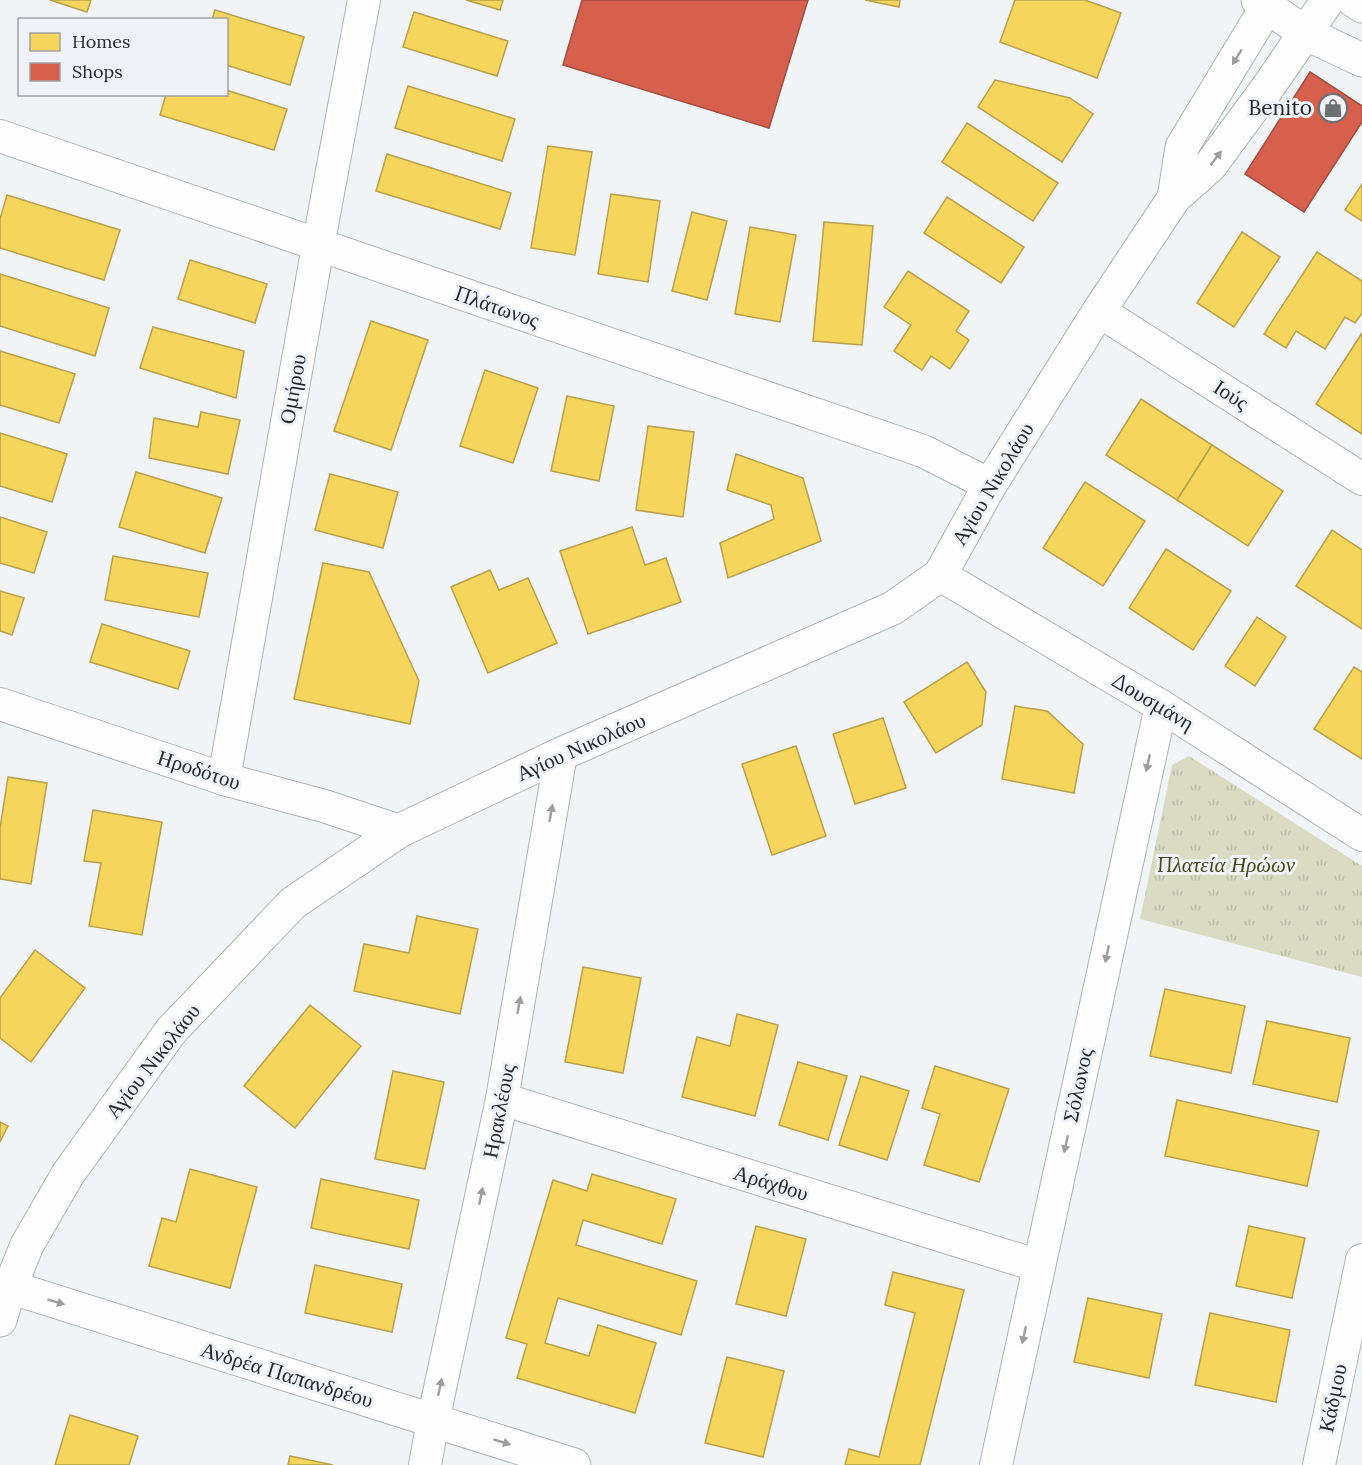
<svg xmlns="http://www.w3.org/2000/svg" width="1362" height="1465" font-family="Lora,serif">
<defs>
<pattern id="park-tufts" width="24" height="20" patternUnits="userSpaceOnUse" patternTransform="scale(1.5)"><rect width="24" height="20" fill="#d9dcc3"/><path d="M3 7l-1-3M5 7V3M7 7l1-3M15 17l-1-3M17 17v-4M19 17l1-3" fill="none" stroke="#babda8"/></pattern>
</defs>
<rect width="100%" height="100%" fill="#f1f4f7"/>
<polygon fill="url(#park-tufts)" points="1189,756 1362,866 1362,977 1140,919 1172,765"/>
<g fill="#f6d55c" stroke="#b8a14d" stroke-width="1.5">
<polygon points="50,0 91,0 87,12"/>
<polygon points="466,0 503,0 500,10"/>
<polygon points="865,0 900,0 899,7"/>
<polygon points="1015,0 1085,0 1121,13 1097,78 1000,42"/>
<polygon points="215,10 304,37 290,85 226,65 226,20 212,20"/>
<polygon points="414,12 508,41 497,76 403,47"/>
<polygon points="995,80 1070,98 1093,114 1062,162 978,107"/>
<polygon points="408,86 515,119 502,161 395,128"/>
<polygon points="226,90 287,109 274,150 160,115 166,94 226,94"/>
<polygon points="967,123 1058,183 1033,221 942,162"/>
<polygon points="548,146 592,152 575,255 531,248"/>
<polygon points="387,154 511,193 500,229 376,191"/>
<polygon points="1362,184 1362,221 1345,210"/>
<polygon points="611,194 660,201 648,282 598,274"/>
<polygon points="7,195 120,230 104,280 0,248 0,219"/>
<polygon points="947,197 1024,247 1001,283 924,233"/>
<polygon points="692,212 727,221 707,300 672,291"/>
<polygon points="824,222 873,226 862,345 813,341"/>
<polygon points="750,227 796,235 780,322 735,314"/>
<polygon points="1242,232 1280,257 1234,327 1197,303"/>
<polygon points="1317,252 1362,281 1362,313 1355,323 1345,317 1325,349 1296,331 1286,348 1264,334"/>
<polygon points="190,260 267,284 255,323 178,299"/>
<polygon points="908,271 969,311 956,331 969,340 950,369 931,356 922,370 894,351 911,325 884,307"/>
<polygon points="0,274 109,308 95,356 0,326"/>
<polygon points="371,321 428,340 391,450 334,431"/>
<polygon points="153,327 244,351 236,398 140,368"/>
<polygon points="1362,333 1362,434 1316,404"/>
<polygon points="0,351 75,374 59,423 0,405"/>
<polygon points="485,370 538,388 513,463 460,446"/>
<polygon points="567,396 614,406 599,481 551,471"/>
<polygon points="1141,399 1212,445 1177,500 1106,455"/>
<polygon points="201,412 240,420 228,474 149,458 154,418 198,427"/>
<polygon points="648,426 694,432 683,517 636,510"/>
<polygon points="0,433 67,454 52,502 0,486"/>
<polygon points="1212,445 1283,491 1248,546 1177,500"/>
<polygon points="736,454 803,478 821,541 728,578 720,543 774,519 771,505 727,490"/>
<polygon points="136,472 222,498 205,553 119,527"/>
<polygon points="330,474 398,492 383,548 315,530"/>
<polygon points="1085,482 1145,521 1103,586 1043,548"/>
<polygon points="0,517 47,532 34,573 0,563"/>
<polygon points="632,527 645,565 666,558 681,602 588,634 560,551"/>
<polygon points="1332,530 1362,550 1362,629 1296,586"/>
<polygon points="1166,549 1231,591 1193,650 1129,608"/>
<polygon points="113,556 208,573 199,617 105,600"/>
<polygon points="323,563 369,572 419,681 410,724 294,699"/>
<polygon points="490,570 499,590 528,578 557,643 488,673 451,587"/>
<polygon points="0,591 24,598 12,635 0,631"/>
<polygon points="1257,617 1286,637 1255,686 1225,666"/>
<polygon points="102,624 190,651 178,689 90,662"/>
<polygon points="967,662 986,692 982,725 936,753 904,702"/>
<polygon points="1354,667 1362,672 1362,759 1314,729"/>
<polygon points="1015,706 1047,711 1083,744 1074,793 1002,779"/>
<polygon points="883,718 906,788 855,804 833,734"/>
<polygon points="796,746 826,836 772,855 742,764"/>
<polygon points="8,777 47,783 31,884 0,879 0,828"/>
<polygon points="93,810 162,822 142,935 89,926 101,863 84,861"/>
<polygon points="417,916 478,929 460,1014 354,991 364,944 409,953"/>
<polygon points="35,950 85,988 31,1062 0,1038 0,998"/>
<polygon points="583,967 641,978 623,1073 565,1062"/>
<polygon points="1165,989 1245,1006 1231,1073 1150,1056"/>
<polygon points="310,1005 361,1046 295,1128 244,1086"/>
<polygon points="737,1014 778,1025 755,1116 682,1097 697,1037 730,1046"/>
<polygon points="1267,1021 1350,1038 1337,1102 1253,1084"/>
<polygon points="798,1062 847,1076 828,1140 779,1125"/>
<polygon points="935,1066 1009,1089 979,1182 924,1165 940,1114 922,1108"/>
<polygon points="393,1071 444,1082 425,1169 375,1159"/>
<polygon points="861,1076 909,1091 887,1160 839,1145"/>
<polygon points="1177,1100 1319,1131 1307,1186 1165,1156"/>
<polygon points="0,1122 8,1126 0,1142"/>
<polygon points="190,1169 257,1187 230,1288 149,1266 162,1218 176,1222"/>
<polygon points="592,1174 676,1199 662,1244 583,1220 576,1245 697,1281 681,1335 558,1298 545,1343 589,1356 598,1325 656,1343 635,1413 517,1378 527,1344 506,1338 553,1180 587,1191"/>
<polygon points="321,1179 419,1200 409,1249 311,1228"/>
<polygon points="756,1226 806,1239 786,1316 736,1304"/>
<polygon points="1249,1226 1305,1238 1292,1298 1236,1286"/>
<polygon points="315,1265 402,1284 392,1332 305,1313"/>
<polygon points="893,1272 964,1290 920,1465 845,1465 849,1449 879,1457 915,1313 885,1305"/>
<polygon points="1088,1298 1162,1314 1149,1378 1074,1362"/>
<polygon points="1210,1313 1290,1330 1276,1402 1195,1385"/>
<polygon points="727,1357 784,1371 763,1457 705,1443"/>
<polygon points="70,1415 138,1436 129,1465 55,1465"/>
<polygon points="290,1456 333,1465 288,1465"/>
</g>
<g fill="#d6604d" stroke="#a24f42" stroke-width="1.5">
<polygon points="582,0 808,0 769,128 563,65"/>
<polygon points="1310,72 1362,106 1362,122 1304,212 1245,174"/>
</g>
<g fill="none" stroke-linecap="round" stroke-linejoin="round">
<g stroke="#b1b3b5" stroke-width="34">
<g id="minor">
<polyline points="0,136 923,451 990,485"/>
<polyline points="1099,311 1362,479"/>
<polyline points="940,575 1161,706 1362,835"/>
<polyline points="0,704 224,779 324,806 399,831"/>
<polyline points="224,779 318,246 364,0"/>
<polyline points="502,1099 1039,1266"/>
<polyline points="425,1465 433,1421 502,1099 561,754"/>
<polyline points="996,1465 1161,706"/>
<polyline points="1319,1465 1362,1260"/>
</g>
</g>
<g stroke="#b1b3b5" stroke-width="35">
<g id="tertiary">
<polyline points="1174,198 1182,147 1271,0"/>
<polyline points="0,1284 574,1465"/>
<polyline points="0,1320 10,1287 27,1245 68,1174 171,1031 293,903 399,831 561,754 893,608 940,575 990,485 1099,311 1174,198 1210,166 1266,90 1328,0"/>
</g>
</g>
<g stroke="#b1b3b5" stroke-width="35">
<g id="secondary">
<polyline points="1258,0 1305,33 1362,60"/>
<polyline points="1353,0 1362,6"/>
</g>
</g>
<use href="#minor" stroke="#fdfdfe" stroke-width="32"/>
<use href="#tertiary" stroke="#fdfdfe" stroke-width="33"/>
<use href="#secondary" stroke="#fdfdfe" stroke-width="33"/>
</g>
<defs><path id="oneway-solid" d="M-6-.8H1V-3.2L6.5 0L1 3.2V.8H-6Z" transform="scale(1.5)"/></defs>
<g fill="#9d9d9f">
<use href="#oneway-solid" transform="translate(1237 57) rotate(121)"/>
<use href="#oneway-solid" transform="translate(1216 158) rotate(-53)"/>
<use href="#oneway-solid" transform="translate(1148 763) rotate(102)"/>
<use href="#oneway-solid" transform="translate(551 813) rotate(-80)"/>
<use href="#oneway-solid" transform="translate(1107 954) rotate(102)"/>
<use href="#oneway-solid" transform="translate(519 1005) rotate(-80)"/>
<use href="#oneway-solid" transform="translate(1066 1144) rotate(102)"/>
<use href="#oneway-solid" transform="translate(481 1196) rotate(-78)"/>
<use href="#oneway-solid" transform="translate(56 1302) rotate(17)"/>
<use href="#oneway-solid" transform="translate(1024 1335) rotate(102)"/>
<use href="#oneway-solid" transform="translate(440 1387) rotate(-78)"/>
<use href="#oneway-solid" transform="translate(502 1442) rotate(17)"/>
</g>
<defs>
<g id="shop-ring" transform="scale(1.5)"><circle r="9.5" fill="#eff3f9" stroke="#6e6f72" stroke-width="1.5"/><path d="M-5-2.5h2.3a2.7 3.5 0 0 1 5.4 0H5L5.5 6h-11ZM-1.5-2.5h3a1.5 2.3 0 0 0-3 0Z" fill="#6e6f72"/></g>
</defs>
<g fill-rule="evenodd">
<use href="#shop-ring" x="1333" y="108"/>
</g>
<g text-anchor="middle" stroke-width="6" stroke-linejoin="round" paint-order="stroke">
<g font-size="21" fill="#27282a" stroke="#eff3f9" text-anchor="end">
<text x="1312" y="115">Benito</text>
</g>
<g font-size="21" fill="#27282a" stroke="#eff3f9">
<text transform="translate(497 307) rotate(19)" y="7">Πλάτωνος</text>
<text transform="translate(293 389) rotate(-80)" y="7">Ομήρου</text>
<text transform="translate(1231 395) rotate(33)" y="7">Ιούς</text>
<text transform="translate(993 484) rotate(-59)" y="7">Αγίου Νικολάου</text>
<text transform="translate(1153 702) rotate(31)" y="7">Δουσμάνη</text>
<text transform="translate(581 747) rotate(-24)" y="7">Αγίου Νικολάου</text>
<text transform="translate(199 770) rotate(18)" y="7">Ηροδότου</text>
<text transform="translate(153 1061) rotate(-52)" y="7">Αγίου Νικολάου</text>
<text transform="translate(1078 1085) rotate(-78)" y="7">Σόλωνος</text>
<text transform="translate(499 1111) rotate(-79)" y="7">Ηρακλέους</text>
<text transform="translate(771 1183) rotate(17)" y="7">Αράχθου</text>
<text transform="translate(287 1375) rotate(17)" y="7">Ανδρέα Παπανδρέου</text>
<text transform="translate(1333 1398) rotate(-78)" y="7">Κάδμου</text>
</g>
<g font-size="21" font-style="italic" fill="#484816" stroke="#eff3f9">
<text x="1226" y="872">Πλατεία Ηρώων</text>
</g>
</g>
<rect x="18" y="18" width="210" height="78" fill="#eff3f9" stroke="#9fa2a6" stroke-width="1.5"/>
<rect x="30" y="33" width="30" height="18" fill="#f6d55c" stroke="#9fa2a6" stroke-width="1.5"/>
<text x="72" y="48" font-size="18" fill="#27282a">Homes</text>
<rect x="30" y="63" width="30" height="18" fill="#d6604d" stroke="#9fa2a6" stroke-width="1.5"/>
<text x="72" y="78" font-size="18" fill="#27282a">Shops</text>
</svg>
